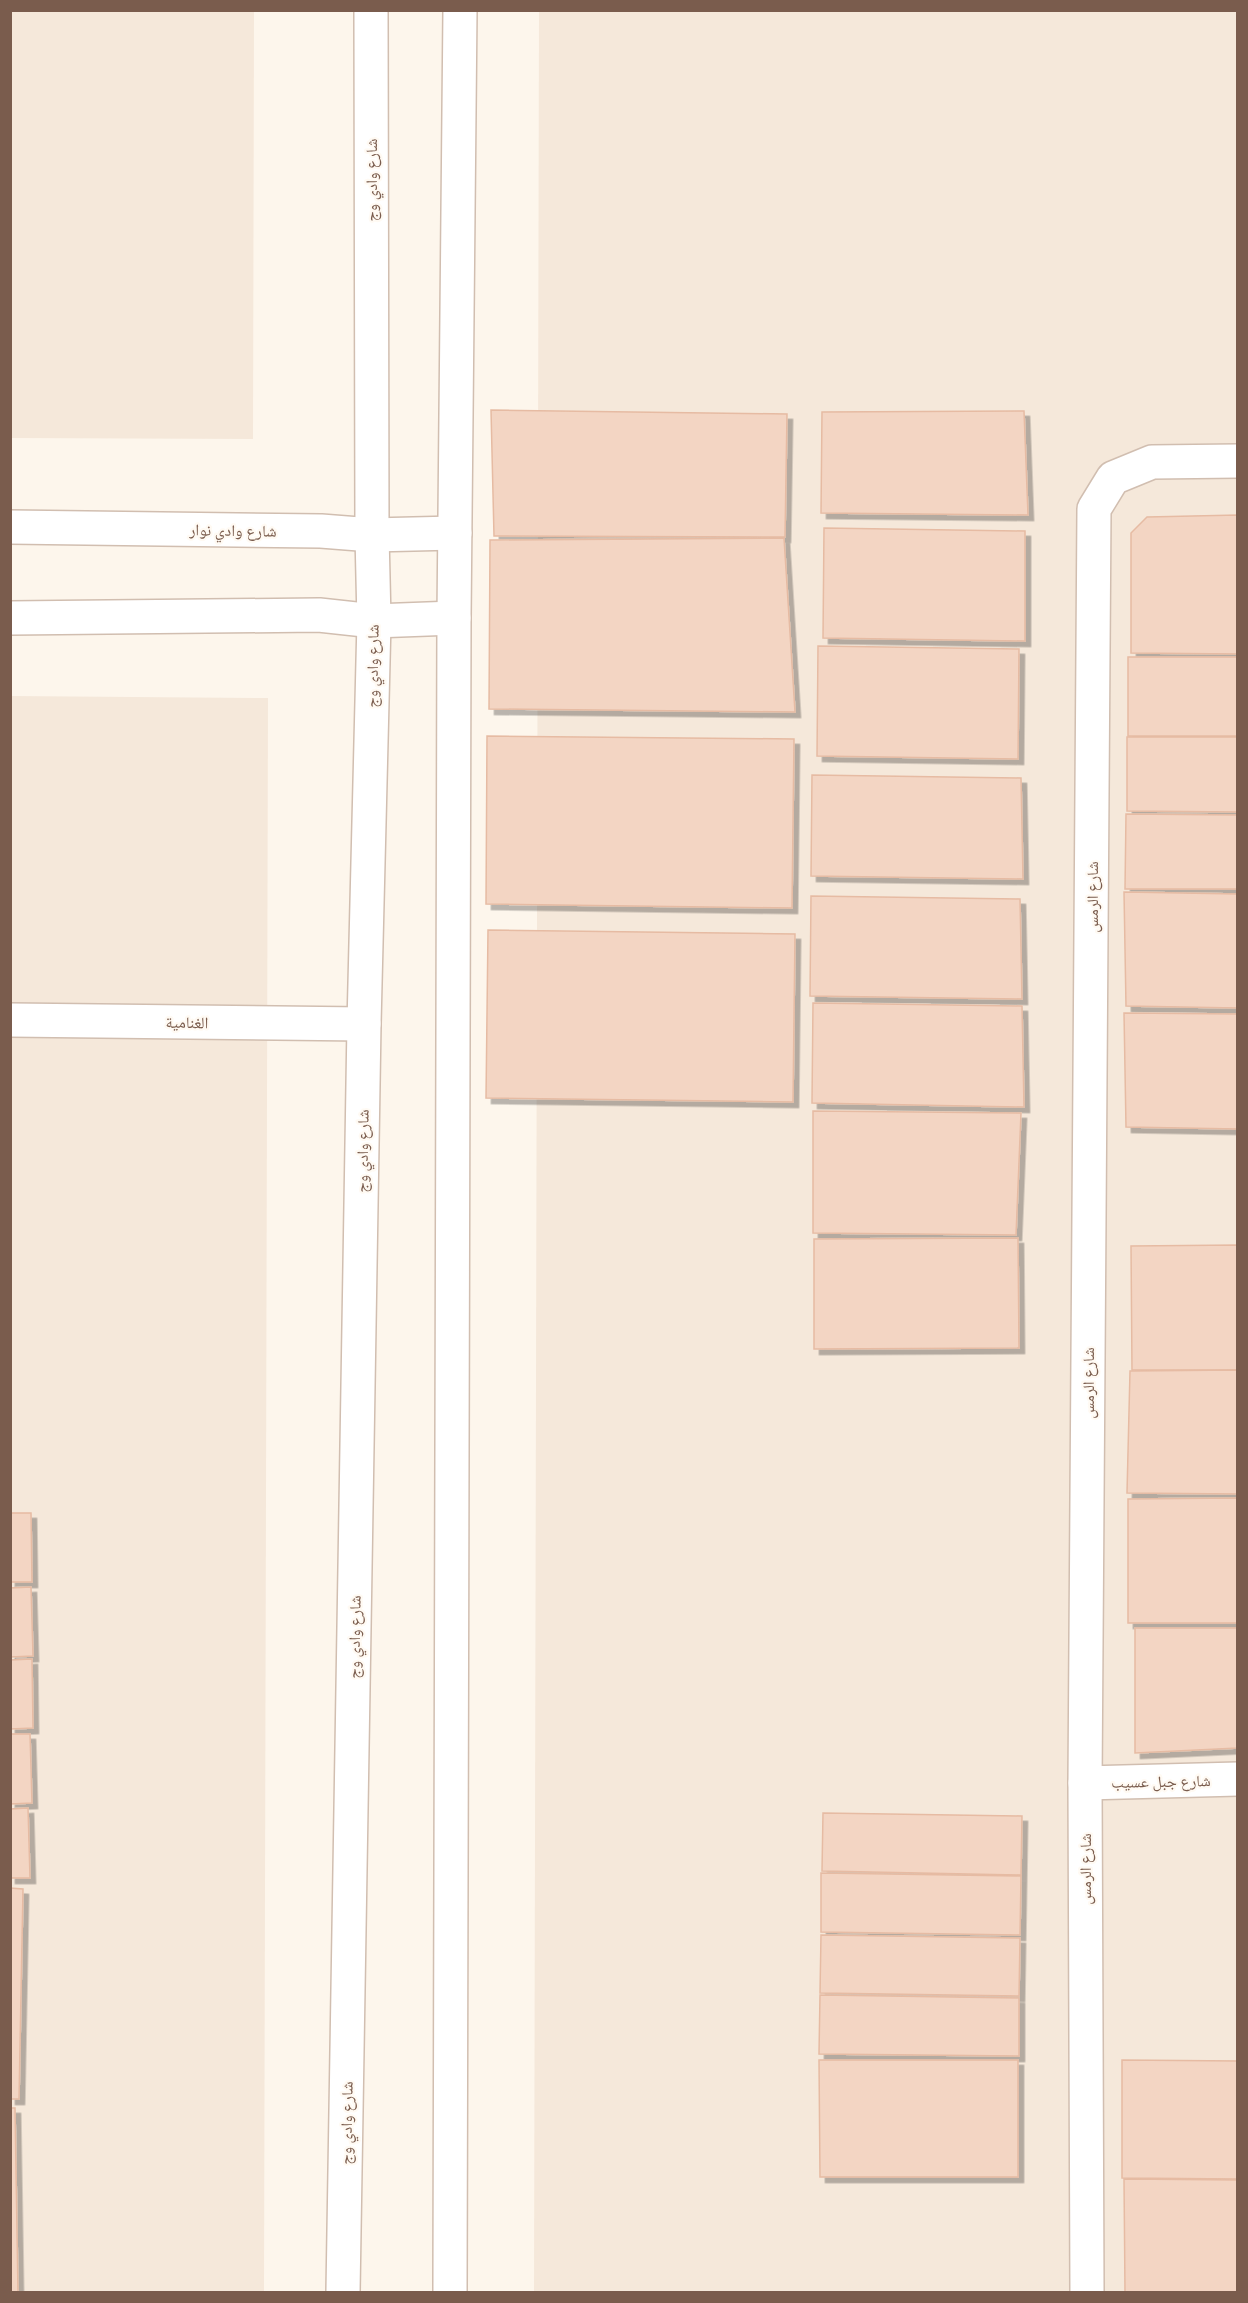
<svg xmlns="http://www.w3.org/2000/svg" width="1248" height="2303" font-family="'Roboto Condensed','Noto Naskh Arabic',sans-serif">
<defs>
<filter id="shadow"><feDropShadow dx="5.5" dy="5.5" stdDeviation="0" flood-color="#0004"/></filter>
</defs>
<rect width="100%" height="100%" fill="#fdf6ec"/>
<g fill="#f5e8da">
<polygon points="11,10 254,11 253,439 11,438"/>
<polygon points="539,11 1237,11 1237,2292 534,2292"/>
<polygon points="11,696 268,698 264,2292 11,2292"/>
</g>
<g fill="#f3d5c3" stroke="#e6bba3" stroke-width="1.5" filter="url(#shadow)">
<polygon points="491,410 787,414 785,537 494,536"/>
<polygon points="1024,411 1028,515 821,513 822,412"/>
<polygon points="1238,515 1238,654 1131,653 1131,533 1147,517"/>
<polygon points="824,528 1025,531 1025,641 823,638"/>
<polygon points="784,538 795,712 489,709 490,540"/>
<polygon points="818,646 1019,649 1018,759 817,756"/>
<rect x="1128" y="657" width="110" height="79"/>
<polygon points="487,736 794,739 792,908 486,904"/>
<polygon points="1127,737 1238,737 1238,812 1127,811"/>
<polygon points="812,775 1021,778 1023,879 811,876"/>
<polygon points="1126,814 1238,815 1238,889 1125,889"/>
<polygon points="1124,892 1238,894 1238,1008 1126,1006"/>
<polygon points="811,896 1020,899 1022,999 810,996"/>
<polygon points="488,930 795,934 793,1102 486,1098"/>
<polygon points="813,1003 1022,1006 1024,1107 812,1103"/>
<polygon points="1124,1013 1238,1014 1238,1129 1126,1127"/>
<polygon points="813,1111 1021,1113 1016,1235 813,1233"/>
<polygon points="1018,1238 1019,1348 814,1349 814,1239"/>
<polygon points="1238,1245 1238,1370 1132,1370 1131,1246"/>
<polygon points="1238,1370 1238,1494 1127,1493 1130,1371"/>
<polygon points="1238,1498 1238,1623 1128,1623 1128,1499"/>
<polygon points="10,1513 31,1513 32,1582 10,1582"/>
<polygon points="31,1587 33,1656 10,1657 10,1588"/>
<polygon points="1135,1628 1238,1628 1238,1748 1135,1753"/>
<polygon points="32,1659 33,1728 10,1729 10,1660"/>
<polygon points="10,1734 30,1734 32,1803 10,1804"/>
<polygon points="28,1808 30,1878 10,1878 10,1809"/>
<polygon points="823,1813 1022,1816 1021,1875 822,1871"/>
<polygon points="821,1873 1021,1876 1020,1935 821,1932"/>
<polygon points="10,1888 23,1889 19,2099 10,2099"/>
<polygon points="821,1935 1020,1938 1019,1996 820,1993"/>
<polygon points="820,1995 1019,1998 1019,2056 819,2054"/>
<polygon points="819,2060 1018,2060 1018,2177 820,2177"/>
<polygon points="1122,2060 1238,2061 1238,2179 1122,2178"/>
<polygon points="10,2108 15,2108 18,2292 10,2292"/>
<polygon points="1124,2179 1238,2180 1238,2292 1125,2292"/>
</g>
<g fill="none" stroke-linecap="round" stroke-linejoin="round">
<g stroke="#d1beb0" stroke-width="36">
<g id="minor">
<polyline points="10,527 321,531 372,535 455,533"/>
<polyline points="10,618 319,615 374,621 454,618"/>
<polyline points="10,1020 364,1024"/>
<polyline points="1085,1783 1238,1779"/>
<polyline points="343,2292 364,1024 374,621 372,535 371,10"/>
<polyline points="450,2292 454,618 460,10"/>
<polyline points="1087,2292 1085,1783 1094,509 1113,478 1152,462 1238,461"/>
</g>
</g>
<use href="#minor" stroke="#fff" stroke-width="33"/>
</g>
<g text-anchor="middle" stroke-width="4.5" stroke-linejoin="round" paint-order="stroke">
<g font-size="16" fill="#7a5c4d" stroke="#fffaf3">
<text transform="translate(371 180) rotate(-90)" y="6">شارع وادي وج</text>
<text transform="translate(233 530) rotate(1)" y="6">شارع وادي نوار</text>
<text transform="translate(372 666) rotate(-89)" y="6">شارع وادي وج</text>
<text transform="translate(1092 897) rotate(-90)" y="6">شارع الرمس</text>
<text transform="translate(187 1022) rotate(1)" y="6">الغنامية</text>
<text transform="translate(362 1151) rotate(-89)" y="6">شارع وادي وج</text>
<text transform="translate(1088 1383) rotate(-90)" y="6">شارع الرمس</text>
<text transform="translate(354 1637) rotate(-89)" y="6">شارع وادي وج</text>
<text transform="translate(1161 1781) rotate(-1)" y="6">شارع جبل عسيب</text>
<text transform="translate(1085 1869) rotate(-90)" y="6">شارع الرمس</text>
<text transform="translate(346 2123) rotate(-89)" y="6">شارع وادي وج</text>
</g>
</g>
<rect width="1248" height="2303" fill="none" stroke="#7a5c4d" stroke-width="24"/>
</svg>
